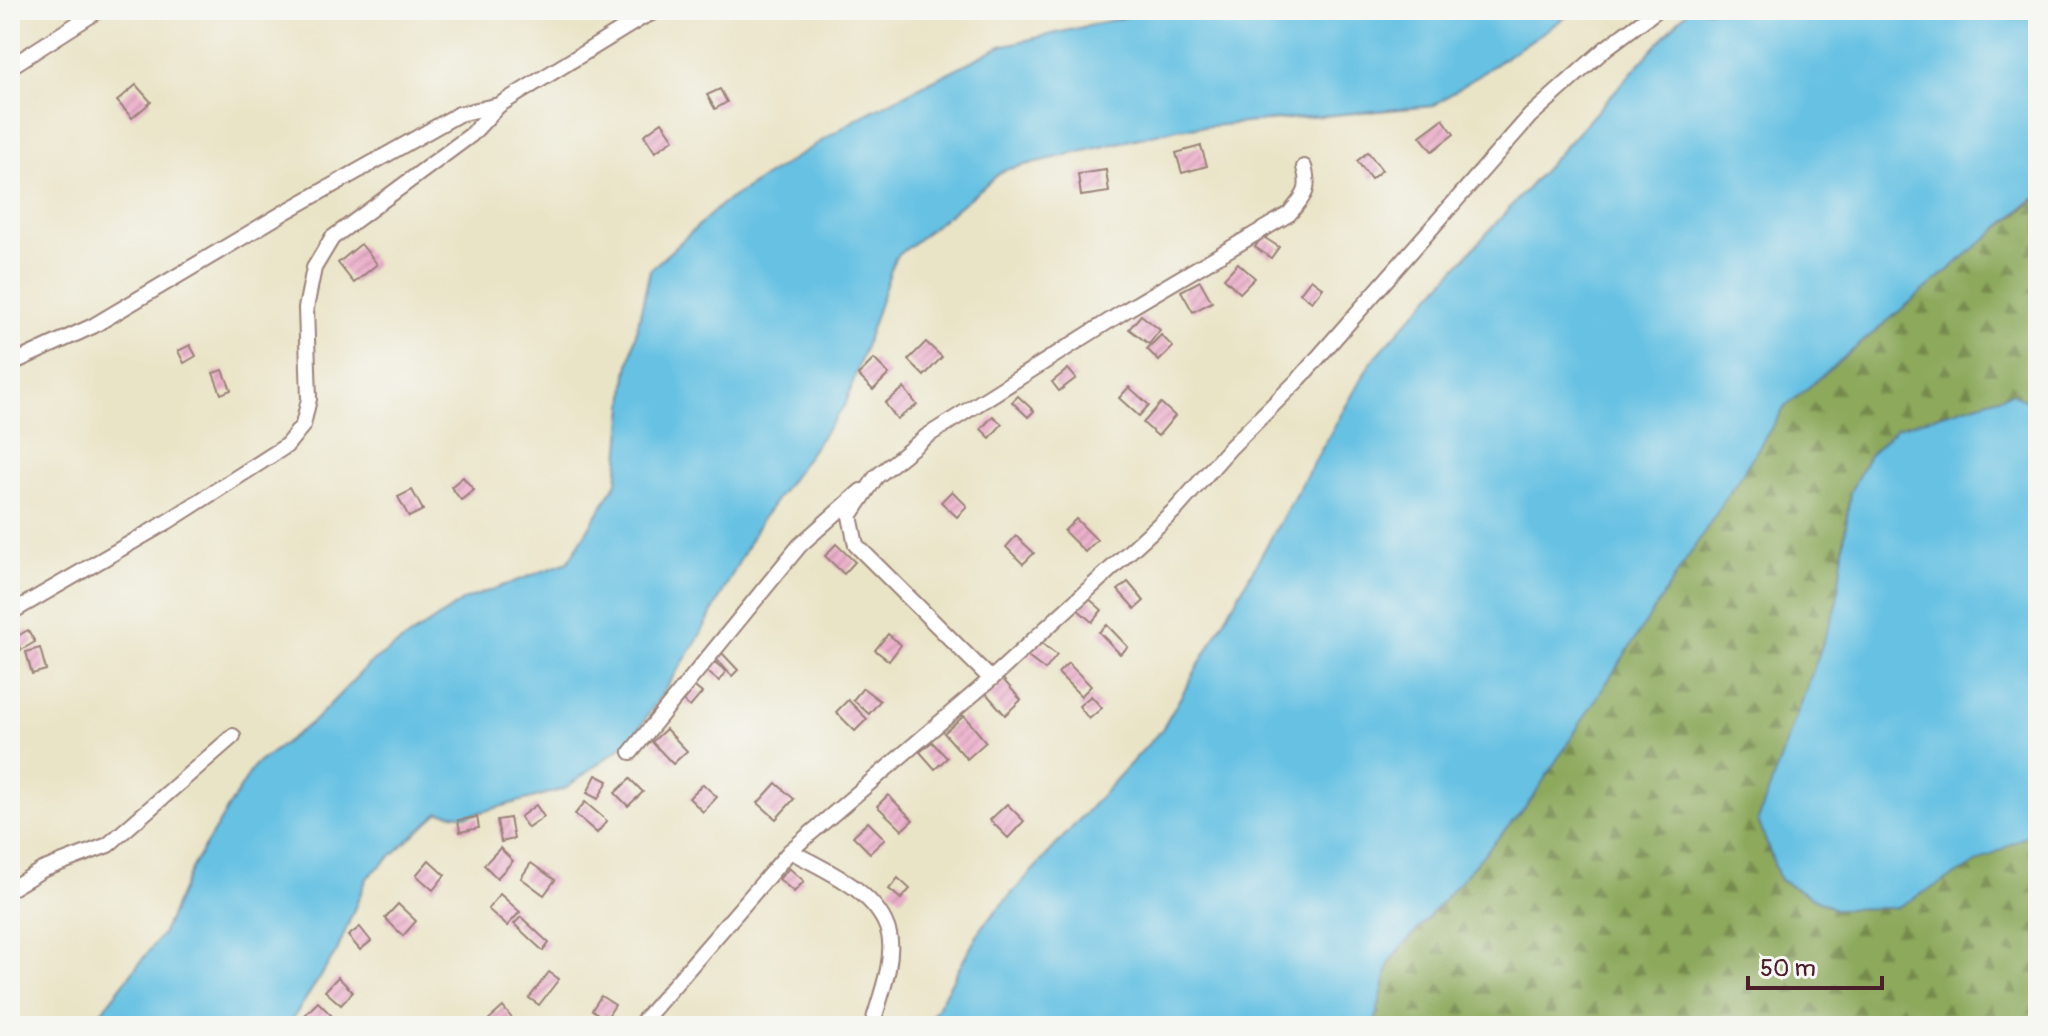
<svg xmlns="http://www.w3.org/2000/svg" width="2048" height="1036" font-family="Pangolin,sans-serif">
<defs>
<pattern id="forest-firs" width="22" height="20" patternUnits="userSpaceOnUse" patternTransform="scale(2)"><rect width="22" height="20" fill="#8ca95b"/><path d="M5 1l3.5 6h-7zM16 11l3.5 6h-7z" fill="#74894b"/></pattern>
<pattern id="building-hatch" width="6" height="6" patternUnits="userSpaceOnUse" patternTransform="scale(2)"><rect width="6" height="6" fill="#ebb0cb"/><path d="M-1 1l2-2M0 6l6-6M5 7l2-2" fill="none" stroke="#cb97ae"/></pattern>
</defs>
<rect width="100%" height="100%" fill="#f6f6f2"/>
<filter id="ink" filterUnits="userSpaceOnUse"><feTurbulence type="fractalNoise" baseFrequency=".0125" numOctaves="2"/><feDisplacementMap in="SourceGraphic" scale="16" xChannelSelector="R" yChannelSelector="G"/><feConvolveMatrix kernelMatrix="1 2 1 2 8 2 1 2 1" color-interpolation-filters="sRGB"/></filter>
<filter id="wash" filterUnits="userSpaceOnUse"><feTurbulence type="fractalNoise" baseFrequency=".006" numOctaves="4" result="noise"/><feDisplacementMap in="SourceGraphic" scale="32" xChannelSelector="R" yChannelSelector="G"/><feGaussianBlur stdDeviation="1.8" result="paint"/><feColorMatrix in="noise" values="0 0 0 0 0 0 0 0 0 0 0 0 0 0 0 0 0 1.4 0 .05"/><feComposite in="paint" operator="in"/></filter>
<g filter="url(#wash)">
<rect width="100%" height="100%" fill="#eae4c7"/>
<polygon fill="url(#forest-firs)" stroke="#6b6443" stroke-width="2" points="2038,198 2038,407 2012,393 1897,428 1850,492 1836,608 2034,830 2038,829 2038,1026 1313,1026 1785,407 1925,285"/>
<g fill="#66c1e3" stroke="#587087" stroke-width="2">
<polygon points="1156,10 1187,10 1213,23 1260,10 1576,10 1433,106 1177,129 1004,170 895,258 846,403 760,522 697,641 632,739 564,789 467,816 439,812 367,878 337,951 288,1026 55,1026 97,1017 163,933 192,867 254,766 315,720 369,664 464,600 568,562 617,482 627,374 650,270 722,204 858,118 1001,46"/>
<polygon points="1688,10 2038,10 2038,195 1785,407 1529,803 1390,961 1374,1026 927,1026 983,925 1163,728 1371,362"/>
<polygon points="2012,393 2038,407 2038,829 1896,908 1834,909 1780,880 1758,820 1836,608 1850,492 1869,455 1897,428"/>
</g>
<g id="blocks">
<g fill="url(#building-hatch)">
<polygon points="136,85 151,102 132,118 117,101"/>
<polygon points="720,89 727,102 715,109 707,95"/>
<polygon points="1443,119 1454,134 1432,151 1420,136"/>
<polygon points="662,122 674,139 655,152 644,135"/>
<polygon points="1201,146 1207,166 1182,173 1176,153"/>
<polygon points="1368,152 1382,170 1371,179 1357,161"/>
<polygon points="1106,170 1109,192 1081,196 1078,174"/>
<polygon points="1262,236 1279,247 1271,258 1255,247"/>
<polygon points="361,244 377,264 354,283 338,263"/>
<polygon points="1238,263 1255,278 1240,293 1224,278"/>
<polygon points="1311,279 1323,288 1312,302 1300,293"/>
<polygon points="1200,281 1212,302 1193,312 1181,291"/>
<polygon points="1141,315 1160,330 1149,344 1129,329"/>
<polygon points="1161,335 1173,347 1159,361 1147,349"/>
<polygon points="926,342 942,357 924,376 908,360"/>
<polygon points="190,345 196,356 184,363 178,351"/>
<polygon points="874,359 889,374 873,390 858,375"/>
<polygon points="1068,369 1076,378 1059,391 1052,382"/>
<polygon points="223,370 231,390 221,394 213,373"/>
<polygon points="1129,387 1149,405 1139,416 1119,398"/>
<polygon points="904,388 917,405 897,419 885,403"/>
<polygon points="1018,396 1034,411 1028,417 1012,402"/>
<polygon points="1161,403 1175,416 1158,436 1143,423"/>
<polygon points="993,416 1002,424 990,438 981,429"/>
<polygon points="463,477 474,490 461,500 451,487"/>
<polygon points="412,490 423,510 409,517 398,497"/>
<polygon points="952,491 967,506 957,517 941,502"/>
<polygon points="1076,519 1097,540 1085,552 1064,531"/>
<polygon points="1016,536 1034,553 1023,564 1006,547"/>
<polygon points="836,544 855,562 844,574 825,556"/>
<polygon points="1128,582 1144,601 1135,609 1118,590"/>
<polygon points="1087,597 1102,610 1092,622 1077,609"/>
<polygon points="1107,625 1128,647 1120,654 1099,632"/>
<polygon points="28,630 35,642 21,650 14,638"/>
<polygon points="888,634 901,645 889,661 875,650"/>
<polygon points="1036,639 1057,655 1045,670 1024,654"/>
<polygon points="40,648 46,670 32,674 26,652"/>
<polygon points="722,653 738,670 732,676 716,659"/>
<polygon points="712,660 726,671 719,681 705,670"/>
<polygon points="1068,663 1091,686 1081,696 1058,673"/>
<polygon points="1001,677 1021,700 1005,715 984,691"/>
<polygon points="691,684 702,693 690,707 679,698"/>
<polygon points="863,688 880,701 869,714 853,700"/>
<polygon points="1091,696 1102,708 1089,719 1079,706"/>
<polygon points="848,700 867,719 855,731 836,712"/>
<polygon points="964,716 986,742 967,759 944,733"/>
<polygon points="666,729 687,751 673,764 652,742"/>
<polygon points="932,742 947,758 935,769 920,752"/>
<polygon points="596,775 608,781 598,799 587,793"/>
<polygon points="630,779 643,792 628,806 615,793"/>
<polygon points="776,783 794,799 776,819 758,803"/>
<polygon points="703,784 717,797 703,812 689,798"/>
<polygon points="888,795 913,820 902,830 877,806"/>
<polygon points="585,802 607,821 597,833 575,814"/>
<polygon points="1007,804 1024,821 1008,838 990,820"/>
<polygon points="536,805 544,817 528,828 520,817"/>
<polygon points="477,817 479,828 460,832 458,820"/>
<polygon points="510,818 514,839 501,842 497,820"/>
<polygon points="868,822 885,839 870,853 853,836"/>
<polygon points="500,848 513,861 497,878 484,865"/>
<polygon points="429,860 445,875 433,890 416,875"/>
<polygon points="531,863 555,880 544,895 521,878"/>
<polygon points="789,868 804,881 794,892 779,879"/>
<polygon points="898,878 910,889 901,899 889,889"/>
<polygon points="500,894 520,912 507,926 488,909"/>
<polygon points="398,904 416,921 403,936 385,918"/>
<polygon points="521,917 549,943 543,951 514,924"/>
<polygon points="360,927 371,941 360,950 348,936"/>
<polygon points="549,972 559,979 539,1005 529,998"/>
<polygon points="338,977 353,992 341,1005 325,991"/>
<polygon points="601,996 615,1005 606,1019 592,1010"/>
<polygon points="318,1002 339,1023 335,1026 316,1026 305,1015"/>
<polygon points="503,1007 518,1026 491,1026 487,1021"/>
</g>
</g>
</g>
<g filter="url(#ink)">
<use href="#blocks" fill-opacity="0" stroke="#9a8279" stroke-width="2"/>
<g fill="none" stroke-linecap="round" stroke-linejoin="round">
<g stroke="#9a8279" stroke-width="18">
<g id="minor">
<polyline points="10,67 99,10"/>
<polyline points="10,364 93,326 285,212 459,114 499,105 641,18 658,10"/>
<polyline points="10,613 167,522 286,446 303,425 309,399 306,308 314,268 332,238 471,135 499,105"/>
<path d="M991,679L856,545L850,516L876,477L927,436L1128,309L1289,214C1304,196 1311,191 1304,167"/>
<polyline points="631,752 800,545 861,491"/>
<path d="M790,851C824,869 879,892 889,934C895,962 879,999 872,1026"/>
<polyline points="10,889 42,870 108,845 233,736"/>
<polyline points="639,1026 790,851 991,679 1177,508 1229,449 1300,378 1530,116 1606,48 1657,10"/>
</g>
</g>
<use href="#minor" stroke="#fff" stroke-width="14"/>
</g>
</g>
<rect width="2048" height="1036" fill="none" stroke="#f6f6f2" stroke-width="40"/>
<path d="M1748 976v12h134v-12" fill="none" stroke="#4a1f2b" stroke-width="4"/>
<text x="1760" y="976" font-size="24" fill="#4a1f2b" stroke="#f6f6f2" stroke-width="6" paint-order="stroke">50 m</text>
</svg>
